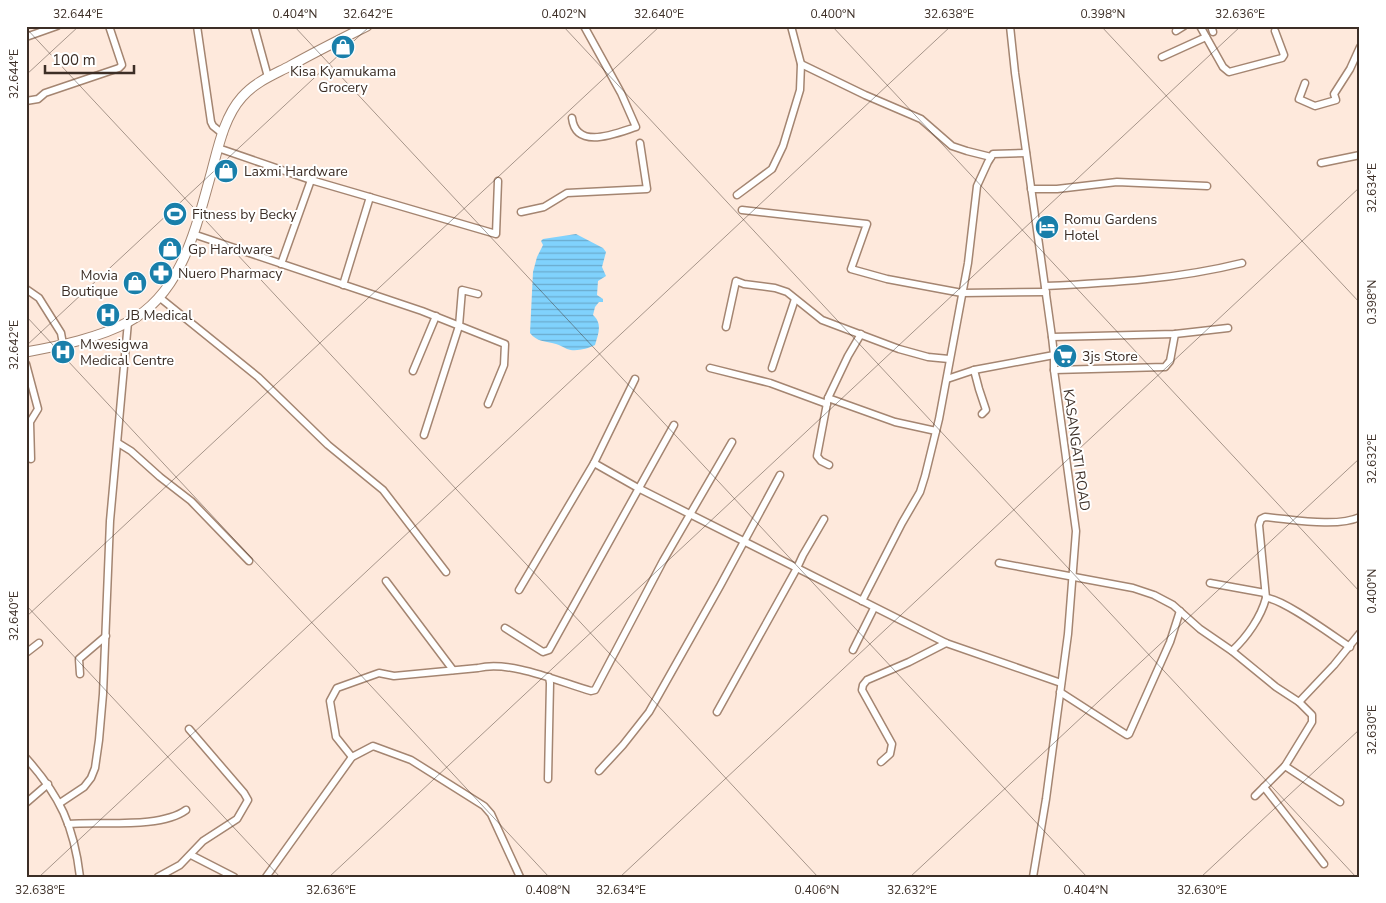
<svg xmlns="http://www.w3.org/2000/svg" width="1386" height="903" font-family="'Nunito Sans',sans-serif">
<defs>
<pattern id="water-rules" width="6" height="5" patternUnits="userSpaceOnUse" patternTransform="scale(1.25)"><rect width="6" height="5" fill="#80d2fd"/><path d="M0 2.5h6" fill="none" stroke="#6aabcd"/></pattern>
</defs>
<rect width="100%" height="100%" fill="#fee9dc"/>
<path fill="url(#water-rules)" d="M576,234L603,248L606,252L602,267L606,276L598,281L597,295L603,299V302H599L595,307L593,315C603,324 598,334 595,345C587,349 575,352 567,349C563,347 560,345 556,344C545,341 537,342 530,333L533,272L537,257L543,245L541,241L543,239Z"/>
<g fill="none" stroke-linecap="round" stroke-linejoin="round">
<g stroke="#a48571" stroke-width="9">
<g id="minor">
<polyline points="197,26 211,122 213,126 223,134"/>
<polyline points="254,26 268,77"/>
<polyline points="1010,26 1015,73 1052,337 1054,355 1054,370 1076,531 1068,634 1046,799 1033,877"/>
<polyline points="1200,26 1223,67 1229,72 1282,58 1284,55 1275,31"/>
<polyline points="1211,26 1213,32"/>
<polyline points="1176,31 1184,26"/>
<polyline points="26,37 57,26"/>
<polyline points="1162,57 1206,37"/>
<polyline points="801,64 865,95 921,119 952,146 967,151 991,157"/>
<polyline points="1305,83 1299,99 1315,106 1336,100 1334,94 1350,69 1360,47"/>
<polyline points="26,101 38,99 45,93 119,68 122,65 109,26"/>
<path d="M572,118C576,151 617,133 636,127L621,93L584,26"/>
<polyline points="218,148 311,180 496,234 498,181"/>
<polyline points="1321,163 1360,155"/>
<polyline points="1031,189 1057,189 1117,182 1207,186"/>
<polyline points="737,195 772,169 783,146 800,90 801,64 791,26"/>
<polyline points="742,210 867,224 851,269 887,279 962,293 1046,292"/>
<polyline points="521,212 544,207 567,193 647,189 640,143"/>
<polyline points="193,234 422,311 505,344 504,365 488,404"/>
<polyline points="281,264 311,180"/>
<polyline points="343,285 370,197"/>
<path d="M1045,286C1111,283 1178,279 1242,263"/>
<polyline points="26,289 39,298 61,333 63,344"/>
<polyline points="159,297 258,377 328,445 383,490 446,572"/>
<polyline points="726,327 736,281 744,284 775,288 787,292 822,320 899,349 928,357 949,359"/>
<polyline points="1052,337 1175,334 1228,328"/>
<polyline points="26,364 38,409 30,422 31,459"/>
<polyline points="710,368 770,383 827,404"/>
<polyline points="772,368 795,299"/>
<polyline points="974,370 979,389 986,410 982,414"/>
<polyline points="1054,370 1165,367 1170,361 1175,334"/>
<polyline points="413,371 436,316"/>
<polyline points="947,379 974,370 1054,355"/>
<polyline points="828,398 895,422 936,431"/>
<polyline points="424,435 459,326 462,290 478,294"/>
<polyline points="118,443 131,451 160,477 191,501 249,561"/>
<polyline points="594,463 635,379"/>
<polyline points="829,465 821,461 817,456 828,398 848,356 861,334"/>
<polyline points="999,563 1133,588 1154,595 1173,605 1200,629 1232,651 1276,687 1299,702 1334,665 1360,633"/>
<polyline points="386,581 453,670"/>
<polyline points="1210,583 1265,593"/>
<polyline points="519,590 594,463 638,488 946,643 1061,683"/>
<path d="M1266,598C1282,598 1333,636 1350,647"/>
<polyline points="862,601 902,523 920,492 925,476 939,419 968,263 977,186 988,162 993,154 1026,153"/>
<polyline points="505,628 543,652 549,650 674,425"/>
<polyline points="853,650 874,608"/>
<path d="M1232,651C1247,637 1261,617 1266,598L1259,525L1261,519L1265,517C1291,519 1336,528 1360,517"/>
<polyline points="26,653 39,643"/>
<polyline points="80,674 79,659 106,636"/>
<polyline points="1060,692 1119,730 1127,735 1129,734 1170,642 1180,611"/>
<polyline points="717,712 797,568 803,555 824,519"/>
<path d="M352,757L336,737L330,701L337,688L379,673L394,676L478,668C511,660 559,682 591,691L595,690L663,561L732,442"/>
<path d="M26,758C60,796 74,826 80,877"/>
<polyline points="881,762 890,754 892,744 862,690 863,685 867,680 909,662 946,643"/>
<polyline points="1285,766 1340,802"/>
<polyline points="599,771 623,745 649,712 720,586 780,475"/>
<polyline points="548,779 550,683 549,677"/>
<polyline points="1264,787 1324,864"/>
<polyline points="1255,796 1285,766 1312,722 1312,715 1299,702"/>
<polyline points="26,803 48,784"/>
<polyline points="60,803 84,787 91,778 95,768 99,740 103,694 110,521 128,322"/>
<path d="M68,824C100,821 160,829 186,810"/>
<polyline points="191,855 234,877"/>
<polyline points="158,877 180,865 203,841 237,819 248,800 244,793 189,729"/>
<polyline points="266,877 352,757 373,746 411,760 484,806 491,814 520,877"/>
</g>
</g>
<g stroke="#a48571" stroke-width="11">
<path id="major" d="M26,352C59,346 99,338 128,322C182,294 196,227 211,174C218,148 224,117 242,97C255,82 273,75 290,66C315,52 341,39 367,26"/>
</g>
<use href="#minor" stroke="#fff" stroke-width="6"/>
<use href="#major" stroke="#fff" stroke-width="9"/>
</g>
<path fill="none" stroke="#3c2e26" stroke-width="1" stroke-opacity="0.45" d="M294,26L1087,877M563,26L1356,877M832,26L1360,592M1101,26L1360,303M26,28L818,877M26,75L79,26M26,316L549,877M26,346L370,26M26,605L280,877M26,617L660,26M39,877L951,26M329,877L1241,26M620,877L1360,187M910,877L1360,458M1201,877L1360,729"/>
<defs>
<g id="shop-disc" transform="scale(1.25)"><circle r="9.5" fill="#197faa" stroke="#fff"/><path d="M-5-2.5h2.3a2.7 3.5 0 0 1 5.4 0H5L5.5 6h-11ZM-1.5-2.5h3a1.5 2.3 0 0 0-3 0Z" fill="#fff"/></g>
<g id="stadium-disc" transform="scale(1.25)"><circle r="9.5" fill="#197faa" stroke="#fff"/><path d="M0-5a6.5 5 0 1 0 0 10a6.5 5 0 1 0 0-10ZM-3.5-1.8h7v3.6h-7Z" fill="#fff"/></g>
<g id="hotel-disc" transform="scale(1.25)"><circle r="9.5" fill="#197faa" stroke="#fff"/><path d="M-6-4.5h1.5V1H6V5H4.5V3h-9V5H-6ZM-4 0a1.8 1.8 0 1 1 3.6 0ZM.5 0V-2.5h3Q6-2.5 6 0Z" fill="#fff"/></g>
<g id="pharmacy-disc" transform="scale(1.25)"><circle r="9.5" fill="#197faa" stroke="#fff"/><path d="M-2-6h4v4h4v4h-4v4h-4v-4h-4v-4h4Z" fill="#fff"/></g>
<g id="hospital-disc" transform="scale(1.25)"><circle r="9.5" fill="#197faa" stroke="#fff"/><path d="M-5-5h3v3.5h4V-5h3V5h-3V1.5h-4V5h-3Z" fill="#fff"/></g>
<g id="supermarket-disc" transform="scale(1.25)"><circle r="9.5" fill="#197faa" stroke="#fff"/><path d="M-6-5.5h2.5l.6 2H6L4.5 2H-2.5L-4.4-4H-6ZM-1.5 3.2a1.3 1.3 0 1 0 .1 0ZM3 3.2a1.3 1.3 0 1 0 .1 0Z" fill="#fff"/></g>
</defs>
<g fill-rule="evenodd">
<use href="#shop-disc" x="343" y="47"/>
<use href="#shop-disc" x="226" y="171"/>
<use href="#stadium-disc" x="175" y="214"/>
<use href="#hotel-disc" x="1047" y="227"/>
<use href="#shop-disc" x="170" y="249"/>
<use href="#pharmacy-disc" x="161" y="273"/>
<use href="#shop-disc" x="135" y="283"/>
<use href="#hospital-disc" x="108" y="315"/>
<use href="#hospital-disc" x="63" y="352"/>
<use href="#supermarket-disc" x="1065" y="356"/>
</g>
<g text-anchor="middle" stroke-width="4" stroke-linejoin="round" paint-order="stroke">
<g font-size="14" fill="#3c2e26" stroke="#fff" text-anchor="start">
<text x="343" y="76" text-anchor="middle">Kisa Kyamukama<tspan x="343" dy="16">Grocery</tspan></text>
<text x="244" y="176">Laxmi Hardware</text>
<text x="192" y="219">Fitness by Becky</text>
<text x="1064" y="224">Romu Gardens<tspan x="1064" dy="16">Hotel</tspan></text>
<text x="188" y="254">Gp Hardware</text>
<text x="178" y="278">Nuero Pharmacy</text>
<text x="118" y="280" text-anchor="end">Movia<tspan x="118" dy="16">Boutique</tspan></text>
<text x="126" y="320">JB Medical</text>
<text x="80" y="349">Mwesigwa<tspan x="80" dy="16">Medical Centre</tspan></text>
<text x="1082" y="361">3js Store</text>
</g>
<g font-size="14" fill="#3c2e26" stroke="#fff">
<text transform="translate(1077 450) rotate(82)" y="5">KASANGATI ROAD</text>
</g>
</g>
<rect width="1386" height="903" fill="none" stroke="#ffffff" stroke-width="55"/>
<path d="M45 65v8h89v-8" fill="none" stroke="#3c2e26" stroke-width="2.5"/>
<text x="52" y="65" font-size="15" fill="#3c2e26" stroke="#ffffff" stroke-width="4" paint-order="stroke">100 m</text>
<rect x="28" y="28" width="1330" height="848" fill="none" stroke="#3c2e26" stroke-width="2"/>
<g font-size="12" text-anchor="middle" fill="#3c2e26">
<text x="78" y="18">32.644°E</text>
<text x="295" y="18">0.404°N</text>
<text x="368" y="18">32.642°E</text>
<text x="564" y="18">0.402°N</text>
<text x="659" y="18">32.640°E</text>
<text x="833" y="18">0.400°N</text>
<text x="949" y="18">32.638°E</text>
<text x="1103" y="18">0.398°N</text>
<text x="1240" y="18">32.636°E</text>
<text transform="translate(14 74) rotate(-90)" y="4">32.644°E</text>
<text transform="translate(1372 188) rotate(-90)" y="4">32.634°E</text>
<text transform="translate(1372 302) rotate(-90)" y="4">0.398°N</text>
<text transform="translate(14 345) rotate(-90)" y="4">32.642°E</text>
<text transform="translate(1372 459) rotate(-90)" y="4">32.632°E</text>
<text transform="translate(1372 591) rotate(-90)" y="4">0.400°N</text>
<text transform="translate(14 616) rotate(-90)" y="4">32.640°E</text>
<text transform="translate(1372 730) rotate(-90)" y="4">32.630°E</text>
<text x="40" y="894">32.638°E</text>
<text x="331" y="894">32.636°E</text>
<text x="548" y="894">0.408°N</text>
<text x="621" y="894">32.634°E</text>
<text x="817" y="894">0.406°N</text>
<text x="912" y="894">32.632°E</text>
<text x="1086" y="894">0.404°N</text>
<text x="1202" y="894">32.630°E</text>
</g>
</svg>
